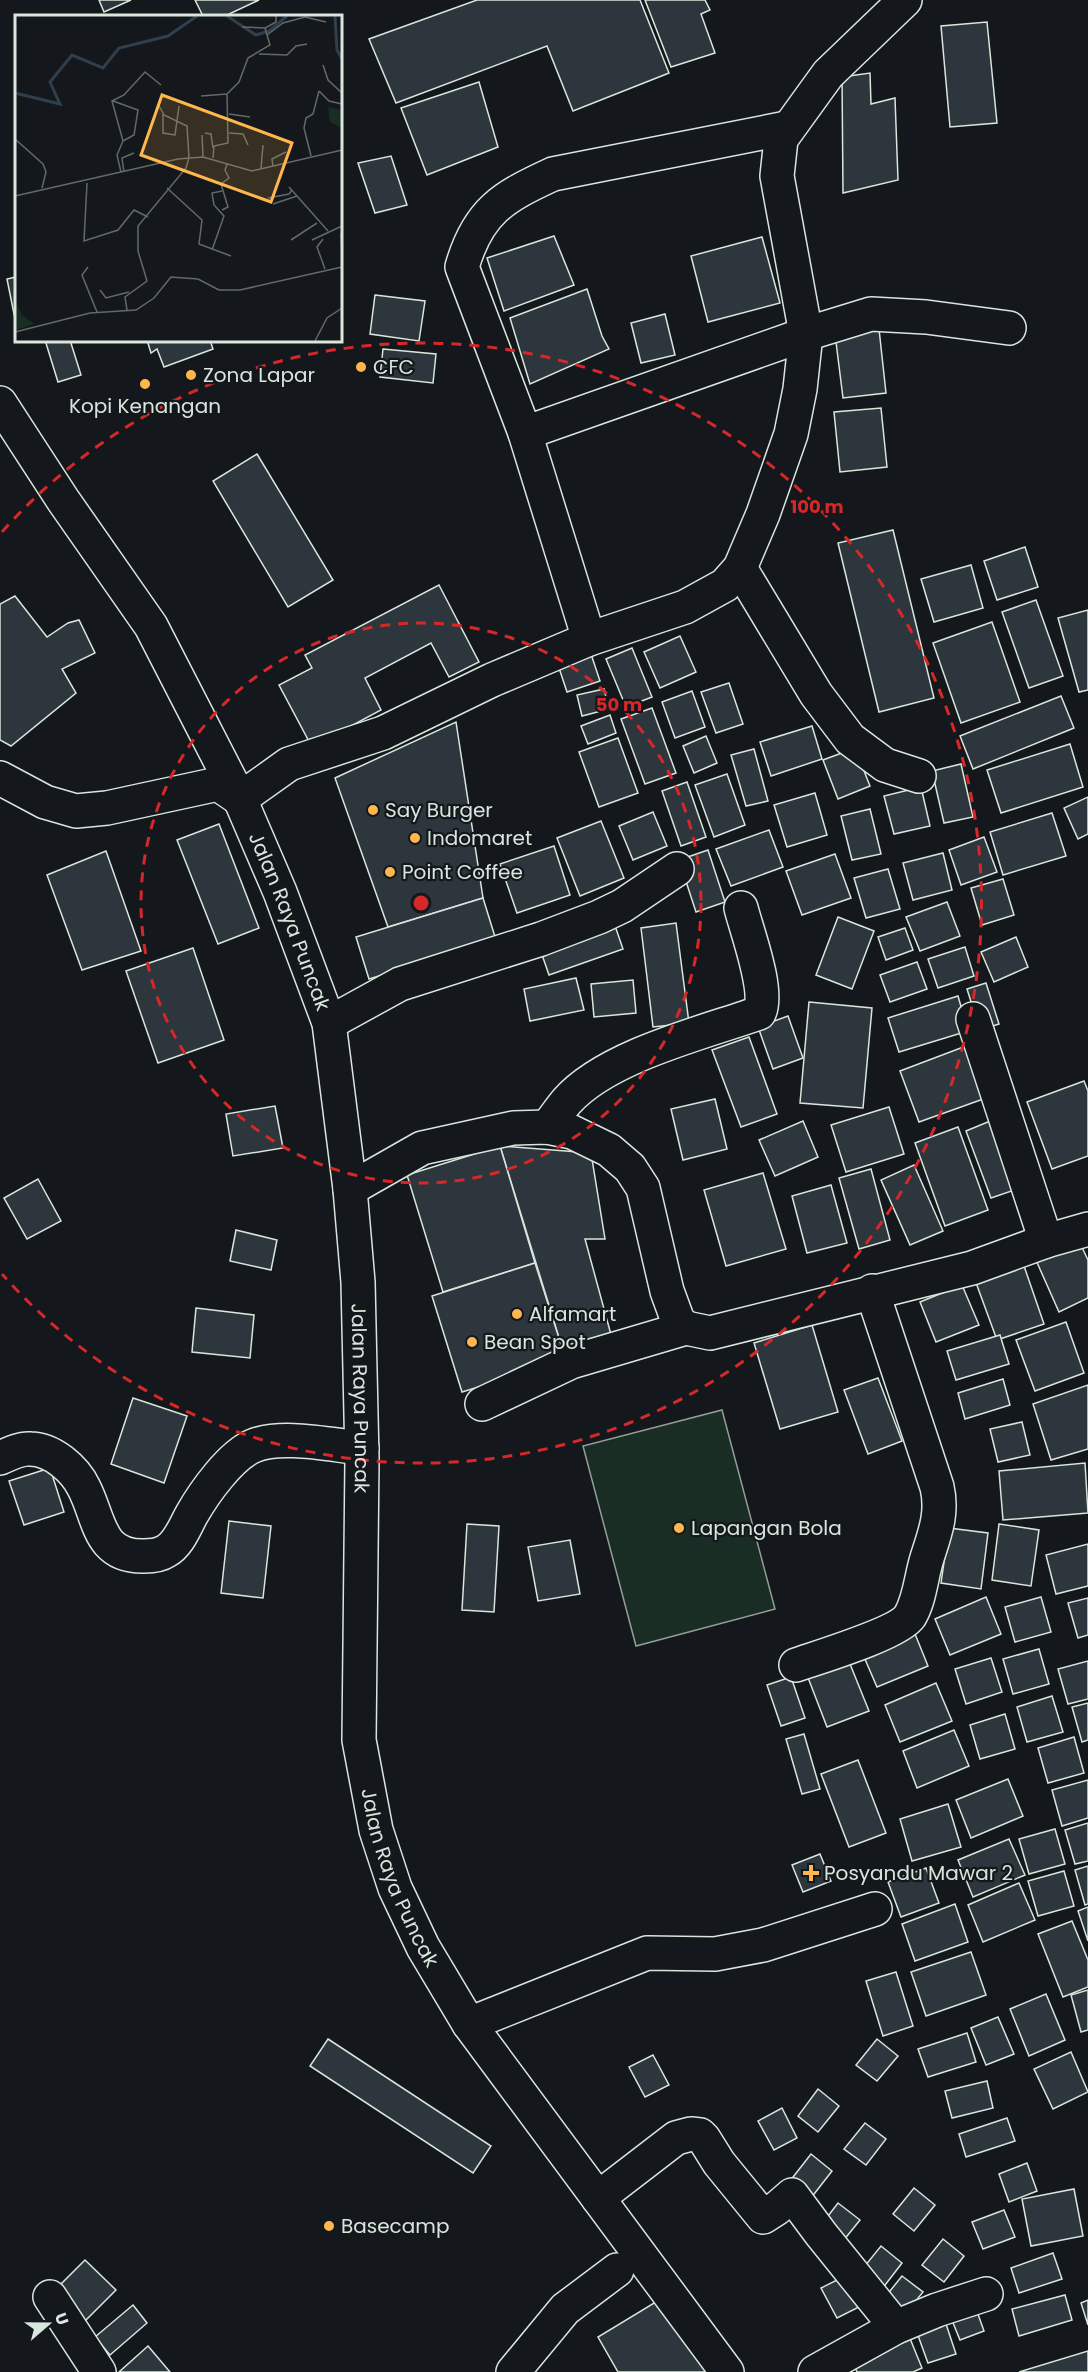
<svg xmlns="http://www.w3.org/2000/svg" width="1088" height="2372" font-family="Poppins,sans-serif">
<rect width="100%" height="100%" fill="#14181c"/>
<polygon fill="#1a2d24" stroke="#939e99" stroke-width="1.5" points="722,1410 775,1609 636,1646 583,1446"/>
<g fill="#2c363c" stroke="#d8e6dc" stroke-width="1.5">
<polygon points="99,0 131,0 104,12"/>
<polygon points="195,0 259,0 225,16 203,16"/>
<polygon points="477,0 640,0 669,73 573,111 547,46 396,103 369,39"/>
<polygon points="645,0 705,0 710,10 701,14 715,53 671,67"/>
<polygon points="987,22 997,123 950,127 941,26"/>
<polygon points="870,73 871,104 895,98 898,180 843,193 842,77"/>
<polygon points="479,82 498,147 427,175 401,108"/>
<polygon points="391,156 407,205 375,213 358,163"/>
<polygon points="554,236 574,285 504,311 487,258"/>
<polygon points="762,237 780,303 708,322 691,256"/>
<polygon points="16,277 16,318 15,319 7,279"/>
<polygon points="587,289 602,336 609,349 530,384 510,318"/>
<polygon points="375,295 425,301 419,341 370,334"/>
<polygon points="665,314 675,355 641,363 631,323"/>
<polygon points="879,329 886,393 843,398 835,334"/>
<polygon points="45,340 70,340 81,375 58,382"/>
<polygon points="147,340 210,340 213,349 164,367 157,349 151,353"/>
<polygon points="383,349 436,354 433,383 380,377"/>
<polygon points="881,408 887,467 840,472 834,412"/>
<polygon points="257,454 333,580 288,607 213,481"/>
<polygon points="893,530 934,698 879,712 838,543"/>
<polygon points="1025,547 1038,587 997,600 984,561"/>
<polygon points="971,565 983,608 934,622 921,579"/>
<polygon points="439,585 479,662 449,677 431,643 365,678 381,710 312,747 279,685 312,668 305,655"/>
<polygon points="15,596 47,637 68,623 79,620 95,653 62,669 76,693 11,746 0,740 0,604"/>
<polygon points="1036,600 1063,676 1029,688 1002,612"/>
<polygon points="1088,610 1088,690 1079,692 1058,618"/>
<polygon points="992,622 1020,702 961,723 933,643"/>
<polygon points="680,636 696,672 660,688 644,652"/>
<polygon points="632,648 652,697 626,707 606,659"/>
<polygon points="591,654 600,681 567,692 558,665"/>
<polygon points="729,683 743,724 716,733 701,692"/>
<polygon points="604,689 609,709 582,716 577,695"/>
<polygon points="692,691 705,727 675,738 662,702"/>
<polygon points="1061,696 1074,728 973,769 960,736"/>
<polygon points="652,708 676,773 645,784 621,719"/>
<polygon points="610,715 616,733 588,744 581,726"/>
<polygon points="456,722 483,898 388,927 335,778"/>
<polygon points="812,726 822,759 771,776 760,742"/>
<polygon points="706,736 717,763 694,773 683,746"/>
<polygon points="618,738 638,793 599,807 579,752"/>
<polygon points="1070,744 1083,787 1001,813 987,770"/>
<polygon points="855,748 870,786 838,799 823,760"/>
<polygon points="754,749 768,801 746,806 731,755"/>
<polygon points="961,764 973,817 944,823 932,771"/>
<polygon points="727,774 745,825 714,837 695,785"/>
<polygon points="687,782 706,837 681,846 662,791"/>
<polygon points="921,787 930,826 894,834 884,796"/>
<polygon points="815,793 827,835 787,847 774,805"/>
<polygon points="1088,797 1088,834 1078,839 1064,808"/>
<polygon points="870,809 881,854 852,860 841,816"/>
<polygon points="653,812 667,846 633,860 619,826"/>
<polygon points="1052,813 1066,856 1003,875 990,832"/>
<polygon points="601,821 624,878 580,896 557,838"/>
<polygon points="219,824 259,928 218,944 177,840"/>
<polygon points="769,830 783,867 731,886 716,849"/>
<polygon points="984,837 997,872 961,885 949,850"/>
<polygon points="554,846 570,895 517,913 500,864"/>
<polygon points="708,850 725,902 696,912 679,860"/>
<polygon points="106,851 141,951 82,970 47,875"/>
<polygon points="943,853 952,890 913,900 903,863"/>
<polygon points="835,854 851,898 802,915 786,871"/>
<polygon points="888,869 900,909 866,918 854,878"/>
<polygon points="1003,879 1014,915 982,925 971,888"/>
<polygon points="483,898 496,940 369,979 356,937"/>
<polygon points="947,902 960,936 920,951 906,917"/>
<polygon points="838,917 874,931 852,989 816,975"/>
<polygon points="613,920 623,949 549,975 539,946"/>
<polygon points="676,923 689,1023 653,1027 641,928"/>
<polygon points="905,928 913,950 886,960 878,937"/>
<polygon points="1016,937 1028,967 994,982 981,952"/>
<polygon points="965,947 974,976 938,988 928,959"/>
<polygon points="193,948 224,1040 158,1063 126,971"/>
<polygon points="917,962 927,989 890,1002 880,975"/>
<polygon points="576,978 584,1010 530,1021 524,989"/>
<polygon points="633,980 636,1013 594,1017 591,984"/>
<polygon points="986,983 999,1024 980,1030 967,989"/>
<polygon points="958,996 968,1031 899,1052 888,1018"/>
<polygon points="809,1002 872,1008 863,1108 800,1103"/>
<polygon points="788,1016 803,1058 773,1069 758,1027"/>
<polygon points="749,1037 777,1114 741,1127 712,1050"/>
<polygon points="966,1046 986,1098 919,1122 900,1071"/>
<polygon points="1084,1081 1088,1091 1088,1156 1052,1169 1027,1102"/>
<polygon points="715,1099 727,1149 683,1160 671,1109"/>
<polygon points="275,1106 283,1148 233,1156 226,1114"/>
<polygon points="889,1107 904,1154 846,1172 831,1125"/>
<polygon points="995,1119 1020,1188 991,1198 966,1131"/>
<polygon points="803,1121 818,1157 775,1176 759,1140"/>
<polygon points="958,1127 988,1210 945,1226 915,1143"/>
<polygon points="500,1146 591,1153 605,1239 585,1239 613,1342 560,1341"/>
<polygon points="500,1146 535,1263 443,1292 407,1175"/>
<polygon points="914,1165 943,1231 910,1245 881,1180"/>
<polygon points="871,1169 890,1240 859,1249 839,1178"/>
<polygon points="763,1173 786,1249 726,1266 704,1190"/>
<polygon points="38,1179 61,1221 27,1239 4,1198"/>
<polygon points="831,1185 847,1243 807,1253 792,1196"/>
<polygon points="236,1230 277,1240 271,1270 230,1261"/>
<polygon points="1078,1239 1088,1260 1088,1298 1059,1312 1035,1258"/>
<polygon points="535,1263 566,1360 462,1392 432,1296"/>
<polygon points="1023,1263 1044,1324 997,1340 975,1280"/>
<polygon points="962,1285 979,1325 936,1342 920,1302"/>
<polygon points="196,1308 254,1315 250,1358 192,1352"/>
<polygon points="1066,1322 1084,1373 1035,1391 1016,1340"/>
<polygon points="812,1325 838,1412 780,1429 754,1343"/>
<polygon points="1000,1335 1009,1364 956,1380 947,1351"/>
<polygon points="878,1378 902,1441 868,1454 844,1390"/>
<polygon points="1003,1379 1010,1405 965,1419 958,1393"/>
<polygon points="1088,1385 1088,1449 1051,1460 1033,1404"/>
<polygon points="133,1398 187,1416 164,1483 111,1464"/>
<polygon points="1022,1422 1030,1455 998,1462 990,1429"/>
<polygon points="1085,1463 1088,1513 1003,1520 999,1471"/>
<polygon points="50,1468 64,1512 24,1525 9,1481"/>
<polygon points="229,1521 271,1526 263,1598 221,1593"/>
<polygon points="467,1524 499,1526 494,1612 462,1610"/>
<polygon points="999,1524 1039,1530 1031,1586 992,1580"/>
<polygon points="949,1528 988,1533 981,1589 941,1583"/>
<polygon points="570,1540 580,1594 538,1601 528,1547"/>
<polygon points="1088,1544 1088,1586 1056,1594 1046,1555"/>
<polygon points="986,1597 1001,1634 950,1655 935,1619"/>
<polygon points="1041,1597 1051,1632 1015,1642 1005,1607"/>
<polygon points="1088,1598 1088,1635 1078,1638 1068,1603"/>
<polygon points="913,1629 928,1666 877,1687 861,1650"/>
<polygon points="1039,1649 1049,1684 1013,1694 1003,1659"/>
<polygon points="991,1658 1002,1692 966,1704 955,1669"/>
<polygon points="848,1659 869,1711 827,1727 807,1675"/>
<polygon points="1088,1661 1088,1699 1068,1704 1058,1669"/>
<polygon points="791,1677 805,1718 781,1726 767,1685"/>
<polygon points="936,1683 952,1721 900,1742 885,1705"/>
<polygon points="1052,1696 1063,1732 1027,1742 1017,1707"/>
<polygon points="1088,1703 1088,1740 1082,1742 1072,1707"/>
<polygon points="1005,1714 1015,1749 980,1759 970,1725"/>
<polygon points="954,1730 969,1766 917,1788 903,1751"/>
<polygon points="804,1734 820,1789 802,1794 786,1739"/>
<polygon points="1074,1737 1084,1773 1048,1783 1038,1748"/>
<polygon points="858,1760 886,1833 849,1847 821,1774"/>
<polygon points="1008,1779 1023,1816 971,1838 956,1800"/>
<polygon points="1088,1780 1088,1818 1062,1826 1052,1790"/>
<polygon points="948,1804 961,1847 912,1861 900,1819"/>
<polygon points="1088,1823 1088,1861 1075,1864 1065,1830"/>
<polygon points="1055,1829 1065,1864 1029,1874 1019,1839"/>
<polygon points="1009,1839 1025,1875 973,1897 958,1860"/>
<polygon points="820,1854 831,1881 803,1892 792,1865"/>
<polygon points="1088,1866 1088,1904 1085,1905 1075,1870"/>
<polygon points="926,1868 939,1903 901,1917 888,1882"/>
<polygon points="1064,1871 1074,1906 1038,1916 1028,1881"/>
<polygon points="1019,1883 1035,1920 983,1942 968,1905"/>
<polygon points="955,1904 968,1942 915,1961 902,1924"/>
<polygon points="1088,1907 1088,1941 1078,1911"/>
<polygon points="1072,1921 1088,1960 1088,1987 1063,1997 1038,1934"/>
<polygon points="971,1952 986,1995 926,2016 911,1972"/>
<polygon points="896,1972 913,2026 883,2036 866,1981"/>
<polygon points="1088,1990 1088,2030 1081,2032 1071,1995"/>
<polygon points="1046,1994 1065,2040 1029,2056 1010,2009"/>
<polygon points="998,2017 1014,2054 986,2065 971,2028"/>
<polygon points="967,2033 976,2062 928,2077 918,2049"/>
<polygon points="328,2039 491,2146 473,2173 310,2066"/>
<polygon points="877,2039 898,2056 877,2081 856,2065"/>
<polygon points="1071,2052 1088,2092 1053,2109 1034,2069"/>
<polygon points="653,2055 669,2085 645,2097 629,2067"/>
<polygon points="987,2081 993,2108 952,2118 945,2091"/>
<polygon points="818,2089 839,2106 818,2132 798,2116"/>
<polygon points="782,2108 797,2138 774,2150 758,2121"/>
<polygon points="1007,2118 1015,2141 966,2157 959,2134"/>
<polygon points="865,2123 886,2139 866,2165 844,2149"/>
<polygon points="811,2154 832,2171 811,2198 790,2181"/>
<polygon points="1027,2163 1037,2191 1009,2202 999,2174"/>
<polygon points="914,2188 935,2205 914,2231 893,2214"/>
<polygon points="1074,2189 1083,2236 1031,2246 1022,2199"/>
<polygon points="838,2203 860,2220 839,2246 818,2229"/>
<polygon points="1004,2210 1015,2237 983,2249 972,2222"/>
<polygon points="943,2239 964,2256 944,2282 922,2265"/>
<polygon points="881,2246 902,2263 882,2289 860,2272"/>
<polygon points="1053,2253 1062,2279 1019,2293 1011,2268"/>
<polygon points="85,2260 116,2290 85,2321 54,2291"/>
<polygon points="845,2276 861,2306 837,2318 821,2288"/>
<polygon points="902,2276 923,2292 902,2318 882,2301"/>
<polygon points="1065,2295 1072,2320 1019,2336 1012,2309"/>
<polygon points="664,2297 708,2372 618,2372 598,2337"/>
<polygon points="1088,2300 1088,2325 1081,2303"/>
<polygon points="974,2303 984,2331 960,2340 949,2313"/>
<polygon points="133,2305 147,2323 110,2355 95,2337"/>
<polygon points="945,2321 956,2354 928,2363 916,2330"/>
<polygon points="909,2336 922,2368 913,2372 857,2372 852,2360"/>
<polygon points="148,2346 170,2372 119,2372"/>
<polygon points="1088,2351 1088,2372 1019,2372"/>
</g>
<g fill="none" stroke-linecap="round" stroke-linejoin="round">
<g stroke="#d8e6dc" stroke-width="36">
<g id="street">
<path d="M787,128L553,174C503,197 478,211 462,267L525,433L806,334L871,314L926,317L1009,328"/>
<polyline points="525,433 589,639"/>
<polyline points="740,568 816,694 850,739 885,765 919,776"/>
<polyline points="0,778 45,802 76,811 107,808 218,784 240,799 289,764 383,733 492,680 589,639 685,607 725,585 740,568 763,514 791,434 800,389 806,334 777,176 781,139 828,74 905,0"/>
<polyline points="973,1019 1046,1241"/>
<polyline points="329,1023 400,984 541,939 599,917 622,906 677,869"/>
<path d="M547,1127C554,1119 560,1109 567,1101C607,1056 702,1033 759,1013C770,992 747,932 741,908"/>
<polyline points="350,1189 422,1148 513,1128 547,1127 572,1132 609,1150 630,1168 643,1188 667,1291 678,1321 686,1328 710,1333 972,1268 1046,1241 1088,1229"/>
<polyline points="482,1404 571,1362 686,1328"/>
<path d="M0,1458C9,1454 21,1448 30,1449C52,1449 75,1469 84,1488C100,1519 98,1557 144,1556C151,1556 160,1555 166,1551C179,1544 185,1526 192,1514C204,1493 230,1456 253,1446C281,1434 331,1445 362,1448"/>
<path d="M796,1665C819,1657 899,1633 910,1616C920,1599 921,1577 927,1558C935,1533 943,1513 937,1487L872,1291"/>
<polyline points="469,2024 647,1953 715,1954 763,1945 875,1909"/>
<polyline points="598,2198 676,2138 691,2134 700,2135 704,2139 719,2163 763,2217 777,2208 792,2195 821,2234 896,2327"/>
<polyline points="50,2297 99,2372"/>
<polyline points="513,2372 565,2309 617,2270"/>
<polyline points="815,2372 896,2327 937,2310 986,2294"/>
</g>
</g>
<g stroke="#d8e6dc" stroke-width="36">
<g id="highway">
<path id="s1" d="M0,403L63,500L151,626L240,799L280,892L329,1023L350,1189L358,1282L362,1459L359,1740L376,1830L395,1888L423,1947L469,2024L727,2372"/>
</g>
</g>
<use href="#street" stroke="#14181c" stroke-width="33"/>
<use href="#highway" stroke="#14181c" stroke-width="33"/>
</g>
<g fill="none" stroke="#d62828" stroke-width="3" stroke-dasharray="10 8">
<circle cx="421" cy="903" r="280"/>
<path d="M2 532A560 560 0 1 1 2 1274"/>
</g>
<g fill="#ffb74d" stroke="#14181c" stroke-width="2">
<circle cx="361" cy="367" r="6"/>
<circle cx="191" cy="375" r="6"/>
<circle cx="145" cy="384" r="6"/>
<circle cx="373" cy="810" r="6"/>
<circle cx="415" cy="838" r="6"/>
<circle cx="390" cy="872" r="6"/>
<circle cx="517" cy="1314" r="6"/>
<circle cx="472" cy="1342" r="6"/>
<circle cx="679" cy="1528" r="6"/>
<path d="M808 1864h6v6h6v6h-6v6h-6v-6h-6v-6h6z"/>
<circle cx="329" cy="2226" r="6"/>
</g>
<g text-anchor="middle" stroke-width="4.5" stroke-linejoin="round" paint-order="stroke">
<g font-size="20" fill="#d8e6dc" stroke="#14181c" text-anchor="start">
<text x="373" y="374">CFC</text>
<text x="203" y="382">Zona Lapar</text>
<text x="145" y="413" text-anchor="middle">Kopi Kenangan</text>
<text x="385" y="817">Say Burger</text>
<text x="427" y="845">Indomaret</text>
<text x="402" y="879">Point Coffee</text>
<text x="529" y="1321">Alfamart</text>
<text x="484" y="1349">Bean Spot</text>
<text x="691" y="1535">Lapangan Bola</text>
<text x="824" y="1880">Posyandu Mawar 2</text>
<text x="341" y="2233">Basecamp</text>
</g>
<g font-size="20" fill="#d8e6dc" stroke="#14181c">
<text dy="7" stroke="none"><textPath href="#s1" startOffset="596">Jalan Raya Puncak</textPath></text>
<text dy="7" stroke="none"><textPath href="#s1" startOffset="1082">Jalan Raya Puncak</textPath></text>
<text dy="7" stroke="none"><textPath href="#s1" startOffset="1568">Jalan Raya Puncak</textPath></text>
</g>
</g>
<g transform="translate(15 15)">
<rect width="327" height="327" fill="#14181c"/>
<path d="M313,92L327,95V113L315,107ZM0,286L7,300L19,309L0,315Z" fill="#1a2d24"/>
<path fill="none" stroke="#2f3f4d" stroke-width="3" d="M212,1L241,20L254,16L272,1M320,1L322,35L327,44M0,78L45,89L35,67L57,40L88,53L104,33L153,21L182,1"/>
<path fill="none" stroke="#626a69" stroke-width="1.5" d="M227,12L250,13M252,20L268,8L290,2L311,7M244,39L272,40L281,31L292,29M308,50L313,65L327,78M304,76L314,86L327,89M186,81L212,79M98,86L123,95L119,120L108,126M148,99V118L160,120L164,91M214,99L235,102M190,118L196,119L198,133M214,118L228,119L233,130M187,120L188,142M0,124L28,149L31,157L27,173M296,141L289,113L291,103L298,99L304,76M198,143L199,131L213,128L212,79L224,67L233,43L255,30L250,13L261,7V1M258,151L257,144L271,137M246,153L248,130M106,157L102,140L108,126L97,86L109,80L130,57L146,70M109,157L107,143L119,138M72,168L69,226L103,215L119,195L133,202M274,172L313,216M152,173L187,205L184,229L216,241M0,181L163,144L188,142L237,156L327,135M253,183L274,179L277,175M258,189L282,181M207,195L213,192L206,169L214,163L210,155L212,149M326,218L327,241M308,224L302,232L310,254M276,225L302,208M297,225L327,211M197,235L209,201L199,190L197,178L207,176M73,252L67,260L82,297M85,275L91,283L114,277M112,295L110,282L132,266L123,236V211L171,153L174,143L172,111L149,100L143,89M0,317L75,298L121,295L139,283L156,262L183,264L204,275H225L327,252M300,326L312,303L327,293"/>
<path fill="#ffb74d" fill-opacity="0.15" stroke="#ffb74d" stroke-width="3" d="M147,80L277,128L256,187L126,140Z"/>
<rect width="327" height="327" fill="none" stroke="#d8e6dc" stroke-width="3"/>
</g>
<circle cx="421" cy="903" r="9" fill="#d62828" stroke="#14181c" stroke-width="3"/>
<g font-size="18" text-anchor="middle" font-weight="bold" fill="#d62828" stroke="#14181c" stroke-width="4.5" stroke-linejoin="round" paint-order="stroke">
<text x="817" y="513">100 m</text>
<text x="619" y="711">50 m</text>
</g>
<g transform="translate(48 2324) rotate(70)" stroke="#14181c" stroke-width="4.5" paint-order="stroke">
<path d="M0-4.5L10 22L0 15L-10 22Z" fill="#d8e6dc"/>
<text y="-9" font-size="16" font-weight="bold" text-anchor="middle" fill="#d8e6dc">U</text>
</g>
</svg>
